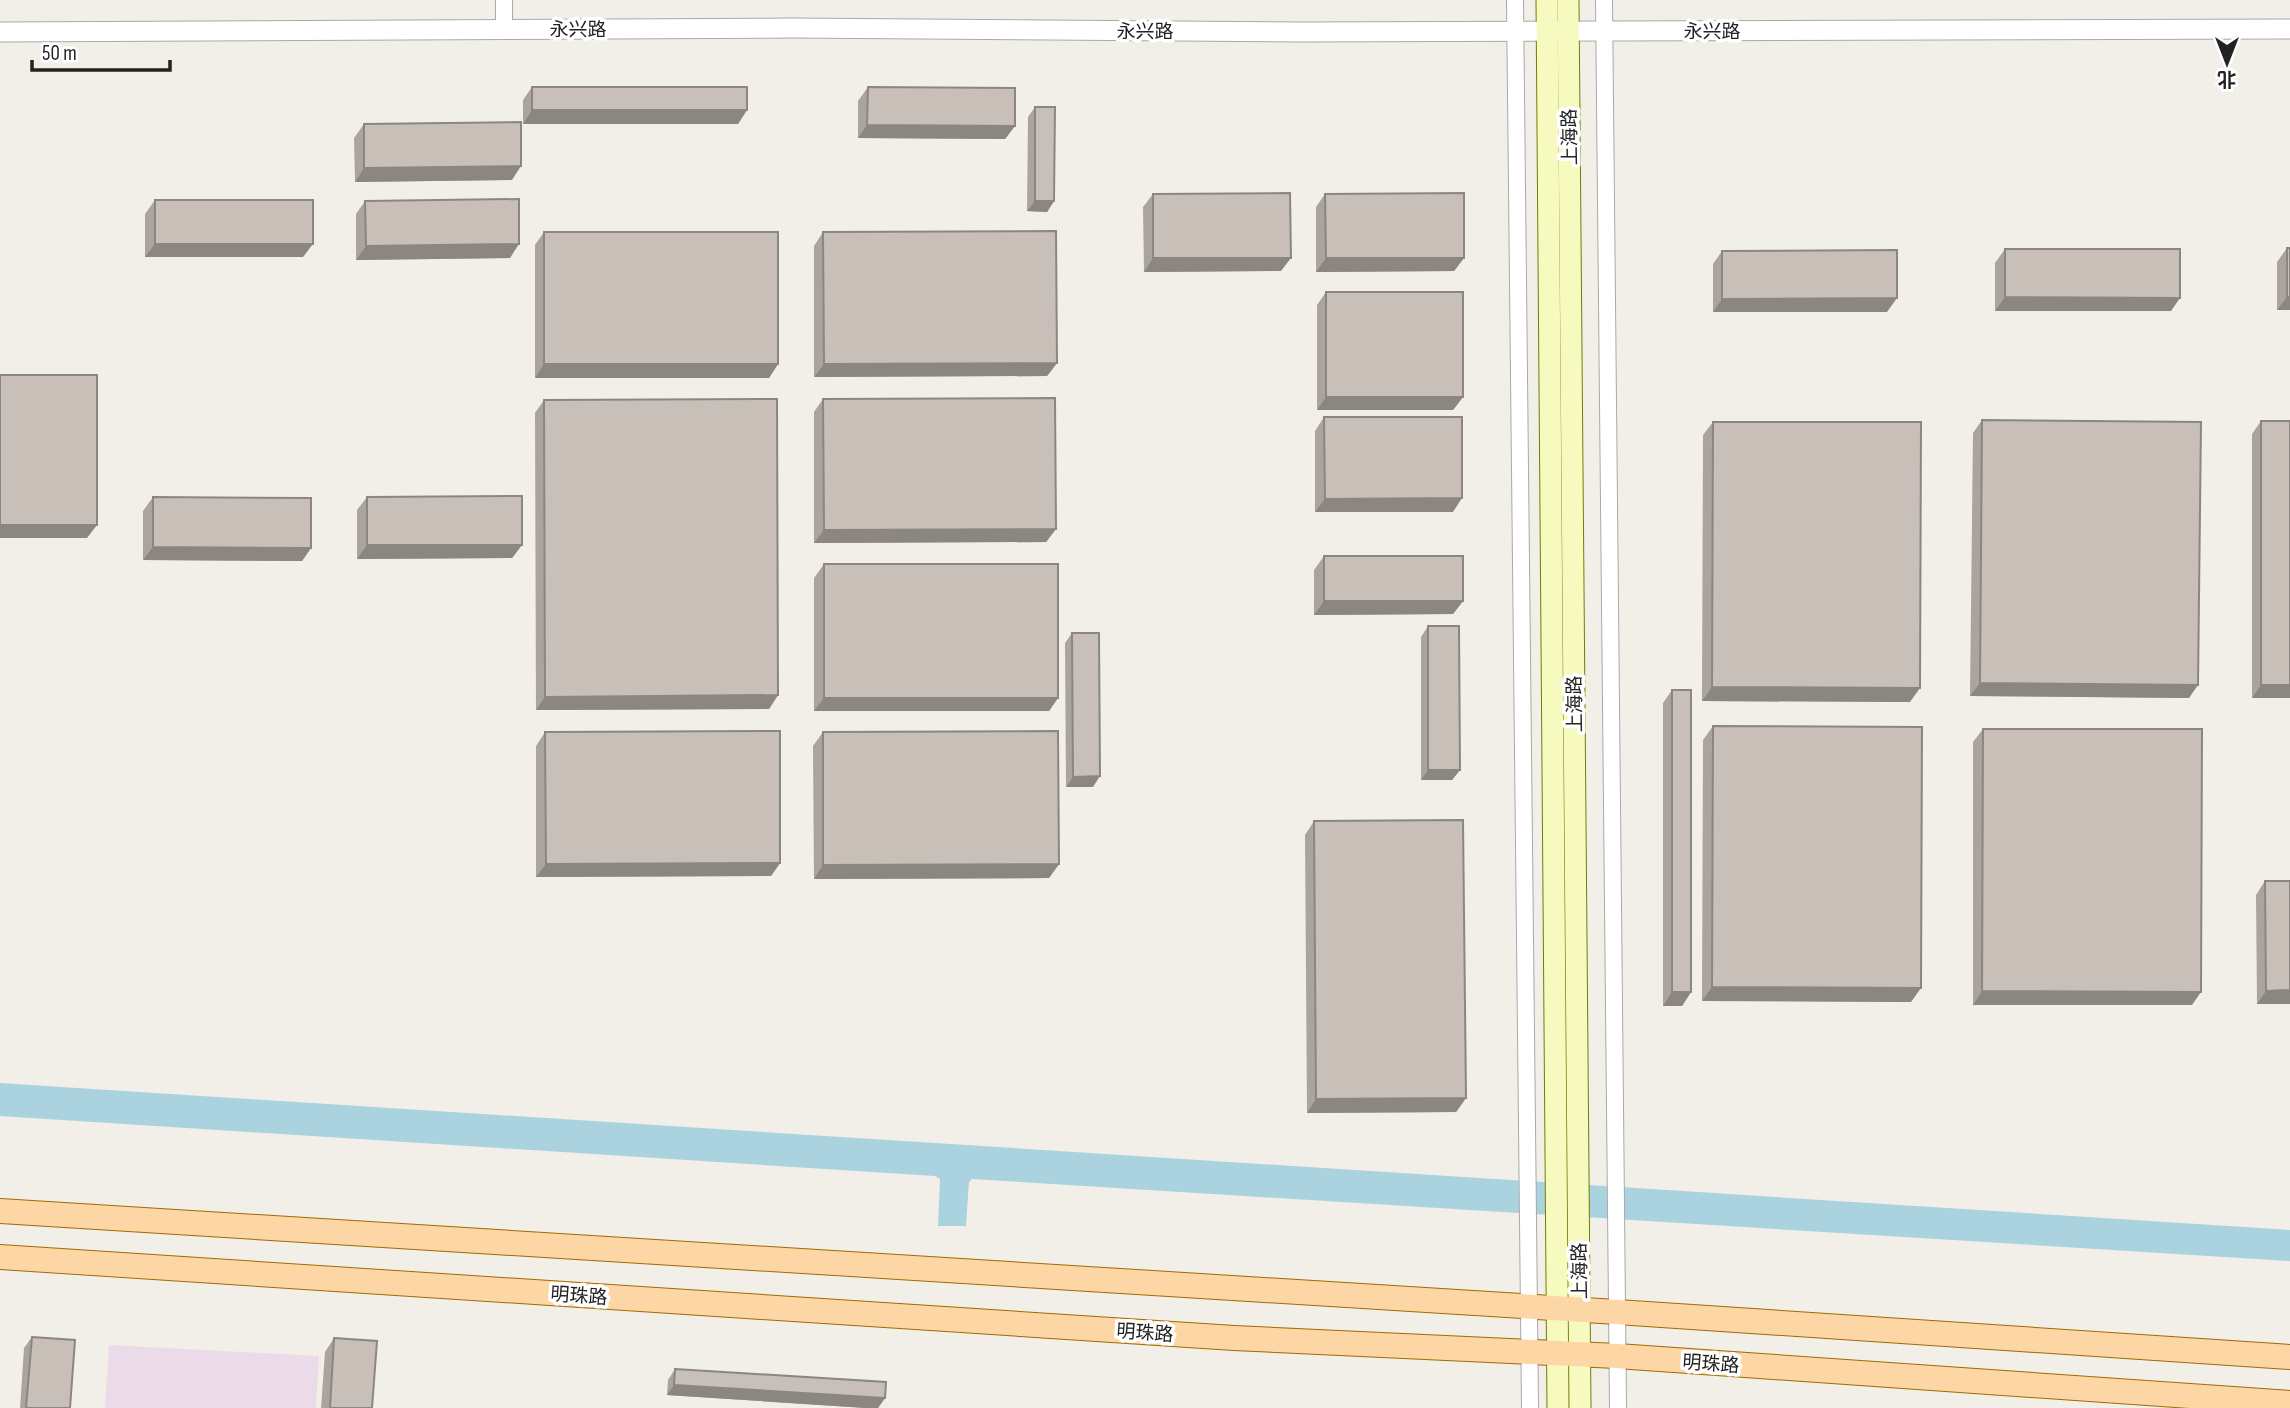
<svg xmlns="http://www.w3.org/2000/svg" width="2290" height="1408" font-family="'Sofia Sans Condensed','Noto Sans SC',sans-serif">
<rect width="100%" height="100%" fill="#f2efe9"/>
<polygon fill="#ebdbe8" points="109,1345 319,1356 316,1408 105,1408"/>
<polygon fill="#aad3df" points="0,1083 2290,1230 2290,1261 972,1179 969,1182 966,1226 938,1226 940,1179 935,1176 0,1116"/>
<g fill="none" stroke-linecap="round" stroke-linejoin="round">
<g stroke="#a9a9a9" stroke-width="18">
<g id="minor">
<polyline points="504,0 504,29"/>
<polyline points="1515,0 1530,1408"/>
<polyline points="1604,0 1618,1408"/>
</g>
</g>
<g stroke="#a9a9a9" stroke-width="21">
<polyline id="tertiary" points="0,32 792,28 1301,32 2290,29"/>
</g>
<g stroke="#707d05" stroke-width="23">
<g id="secondary">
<polyline points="1547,0 1558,1408"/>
<polyline points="1568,0 1580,1408"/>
</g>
</g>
<g stroke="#a06b00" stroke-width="26">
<g id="primary">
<polyline points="0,1211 1617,1312 2290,1357"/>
<polyline points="0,1257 1234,1338 1617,1356 2290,1403"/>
</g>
</g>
<use href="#minor" stroke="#fff" stroke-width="16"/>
<use href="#tertiary" stroke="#fff" stroke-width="19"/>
<use href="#secondary" stroke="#f7fabf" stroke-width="21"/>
<use href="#primary" stroke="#fcd6a4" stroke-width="24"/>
</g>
<g fill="#aba49e">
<polygon points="532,87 747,110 738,124 523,124 523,100"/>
<polygon points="868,87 1015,126 1005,139 858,138 858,101"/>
<polygon points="1035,107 1054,201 1047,212 1027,211 1028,117"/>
<polygon points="364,124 512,180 355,182 354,138"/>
<polygon points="1153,194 1281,271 1144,272 1143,207"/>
<polygon points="1325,194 1464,258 1454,271 1316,272 1316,207"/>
<polygon points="155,200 303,257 145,257 145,214"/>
<polygon points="365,201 510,258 356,260 356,214"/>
<polygon points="544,232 778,364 769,378 535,378 535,245"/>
<polygon points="823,232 1057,363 1047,376 814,377 814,246"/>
<polygon points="2287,248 2290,310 2277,310 2277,262"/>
<polygon points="2005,249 2171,311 1995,311 1995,263"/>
<polygon points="1722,251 1887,312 1713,312 1713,264"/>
<polygon points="1326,292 1463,397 1453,410 1317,410 1317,305"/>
<polygon points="823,399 1056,529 1046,542 814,543 814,412"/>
<polygon points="544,400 778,695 769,709 536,710 535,413"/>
<polygon points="1324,417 1453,512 1315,512 1315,431"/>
<polygon points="1982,420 2189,698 1970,696 1973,433"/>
<polygon points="2261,421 2290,698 2252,698 2252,434"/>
<polygon points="1713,422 1910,702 1702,701 1703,435"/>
<polygon points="153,497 311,548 302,561 143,560 143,511"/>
<polygon points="367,497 522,545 512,558 357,559 357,510"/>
<polygon points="1324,556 1463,601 1453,614 1314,615 1314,570"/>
<polygon points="824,564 1058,698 1049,711 814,711 814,578"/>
<polygon points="1428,626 1460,770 1452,780 1421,780 1421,637"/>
<polygon points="1072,633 1093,787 1066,787 1065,643"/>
<polygon points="1672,690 1691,992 1682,1006 1663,1006 1663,703"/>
<polygon points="1713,726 1911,1002 1702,1001 1703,740"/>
<polygon points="1983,729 2192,1005 1973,1005 1973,742"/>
<polygon points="545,732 780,863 771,876 536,877 536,746"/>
<polygon points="823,732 1059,864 1049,878 814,879 813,746"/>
<polygon points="1314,821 1466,1098 1456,1112 1307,1113 1305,835"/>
<polygon points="2265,881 2290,881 2290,1004 2257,1004 2256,895"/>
<polygon points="32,1337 70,1408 20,1408 24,1348"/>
<polygon points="334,1338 372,1408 321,1408 325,1352"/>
<polygon points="675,1369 885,1398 878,1408 866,1408 667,1395 668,1380"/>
</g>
<g fill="#8b8681">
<polygon points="532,110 747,110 738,124 523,124"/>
<polygon points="867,125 1015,126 1005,139 858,138"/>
<polygon points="521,166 512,180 355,182 364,168"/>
<polygon points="1035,201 1054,201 1047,212 1027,211"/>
<polygon points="155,244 313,244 303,257 145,257"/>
<polygon points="519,244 510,258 356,260 366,246"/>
<polygon points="1153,258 1291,258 1281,271 1144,272"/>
<polygon points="1326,258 1464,258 1454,271 1316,272"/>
<polygon points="2005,297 2180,298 2171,311 1995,311"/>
<polygon points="2287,297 2290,297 2290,310 2277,310"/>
<polygon points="1897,298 1887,312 1713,312 1722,299"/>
<polygon points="1057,363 1047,376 814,377 824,364"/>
<polygon points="544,364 778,364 769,378 535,378"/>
<polygon points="1326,397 1463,397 1453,410 1317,410"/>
<polygon points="1462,498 1453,512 1315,512 1325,499"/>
<polygon points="0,525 97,525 87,538 0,538"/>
<polygon points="1056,529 1046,542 814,543 824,530"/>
<polygon points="367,545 522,545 512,558 357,559"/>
<polygon points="153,547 311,548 302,561 143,560"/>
<polygon points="1324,601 1463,601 1453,614 1314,615"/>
<polygon points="1980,683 2198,685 2189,698 1970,696"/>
<polygon points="2261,685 2290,685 2290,698 2252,698"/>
<polygon points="1712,687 1920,688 1910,702 1702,701"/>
<polygon points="778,695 769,709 536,710 545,697"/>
<polygon points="824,698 1058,698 1049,711 814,711"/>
<polygon points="1428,770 1460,770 1452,780 1421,780"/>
<polygon points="1100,776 1093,787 1066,787 1073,777"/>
<polygon points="780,863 771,876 536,877 546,864"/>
<polygon points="1059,864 1049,878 814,879 823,865"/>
<polygon points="1712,987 1921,988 1911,1002 1702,1001"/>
<polygon points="2290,990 2290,1004 2257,1004 2266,991"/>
<polygon points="1982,991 2201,992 2192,1005 1973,1005"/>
<polygon points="1672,992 1691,992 1682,1006 1663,1006"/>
<polygon points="1466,1098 1456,1112 1307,1113 1316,1099"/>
<polygon points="674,1385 885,1398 878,1408 866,1408 667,1395"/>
</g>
<g fill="#c7bfb8" stroke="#8b8681" stroke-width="2">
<rect x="532" y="87" width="215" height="23"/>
<polygon points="868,87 1015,88 1015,126 867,125"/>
<polygon points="1035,107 1055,107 1054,201 1035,201"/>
<polygon points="521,122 521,166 364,168 364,124"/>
<polygon points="1290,193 1291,258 1153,258 1153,194"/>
<polygon points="1464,193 1464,258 1326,258 1325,194"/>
<polygon points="519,199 519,244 366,246 365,201"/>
<rect x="155" y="200" width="158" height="44"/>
<polygon points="1056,231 1057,363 824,364 823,232"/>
<rect x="544" y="232" width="234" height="132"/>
<rect x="2287" y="248" width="3" height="49"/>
<polygon points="2005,249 2180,249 2180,298 2005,297"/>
<polygon points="1897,250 1897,298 1722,299 1722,251"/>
<rect x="1326" y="292" width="137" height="105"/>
<rect x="0" y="375" width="97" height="150"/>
<polygon points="1055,398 1056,529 824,530 823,399"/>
<polygon points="777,399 778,695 545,697 544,400"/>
<polygon points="1324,417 1462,417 1462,498 1325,499"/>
<polygon points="1982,420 2201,422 2198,685 1980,683"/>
<rect x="2261" y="421" width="29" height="264"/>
<polygon points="1713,422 1921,422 1920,688 1712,687"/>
<polygon points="522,496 522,545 367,545 367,497"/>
<polygon points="153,497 311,498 311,548 153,547"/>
<rect x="1324" y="556" width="139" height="45"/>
<rect x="824" y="564" width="234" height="134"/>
<polygon points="1428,626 1459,626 1460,770 1428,770"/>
<polygon points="1072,633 1099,633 1100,776 1073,777"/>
<rect x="1672" y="690" width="19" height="302"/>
<polygon points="1713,726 1922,727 1921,988 1712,987"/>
<polygon points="1983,729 2202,729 2201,992 1982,991"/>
<polygon points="780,731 780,863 546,864 545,732"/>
<polygon points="1058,731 1059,864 823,865 823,732"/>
<polygon points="1463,820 1466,1098 1316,1099 1314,821"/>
<polygon points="2265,881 2290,881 2290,990 2266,991"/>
<polygon points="32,1337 75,1340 70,1408 26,1408"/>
<polygon points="334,1338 377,1341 372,1408 330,1408"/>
<polygon points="675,1369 886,1382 885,1398 674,1385"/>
</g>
<g text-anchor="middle" stroke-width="7" stroke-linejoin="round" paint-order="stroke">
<g font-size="19" fill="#222" stroke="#fff">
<text x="578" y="36">永兴路</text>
<text x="1145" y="38">永兴路</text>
<text x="1712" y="38">永兴路</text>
<text transform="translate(1569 137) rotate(-91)" y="7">上海路</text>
<text transform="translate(1574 704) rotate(-91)" y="7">上海路</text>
<text transform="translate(1579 1271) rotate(-91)" y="7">上海路</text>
<text transform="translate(579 1295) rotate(4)" y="7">明珠路</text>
<text transform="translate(1145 1332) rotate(4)" y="7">明珠路</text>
<text transform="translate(1711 1363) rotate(4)" y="7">明珠路</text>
</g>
</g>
<g transform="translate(2227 63) rotate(180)" stroke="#ffffff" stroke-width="5" paint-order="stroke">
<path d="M0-5L12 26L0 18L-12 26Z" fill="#222222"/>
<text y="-10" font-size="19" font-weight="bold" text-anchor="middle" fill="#222222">北</text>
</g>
<path d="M32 60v10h138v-10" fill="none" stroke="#222222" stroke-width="3.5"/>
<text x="42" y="60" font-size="21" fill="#222222" stroke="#ffffff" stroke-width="5" paint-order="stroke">50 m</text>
</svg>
